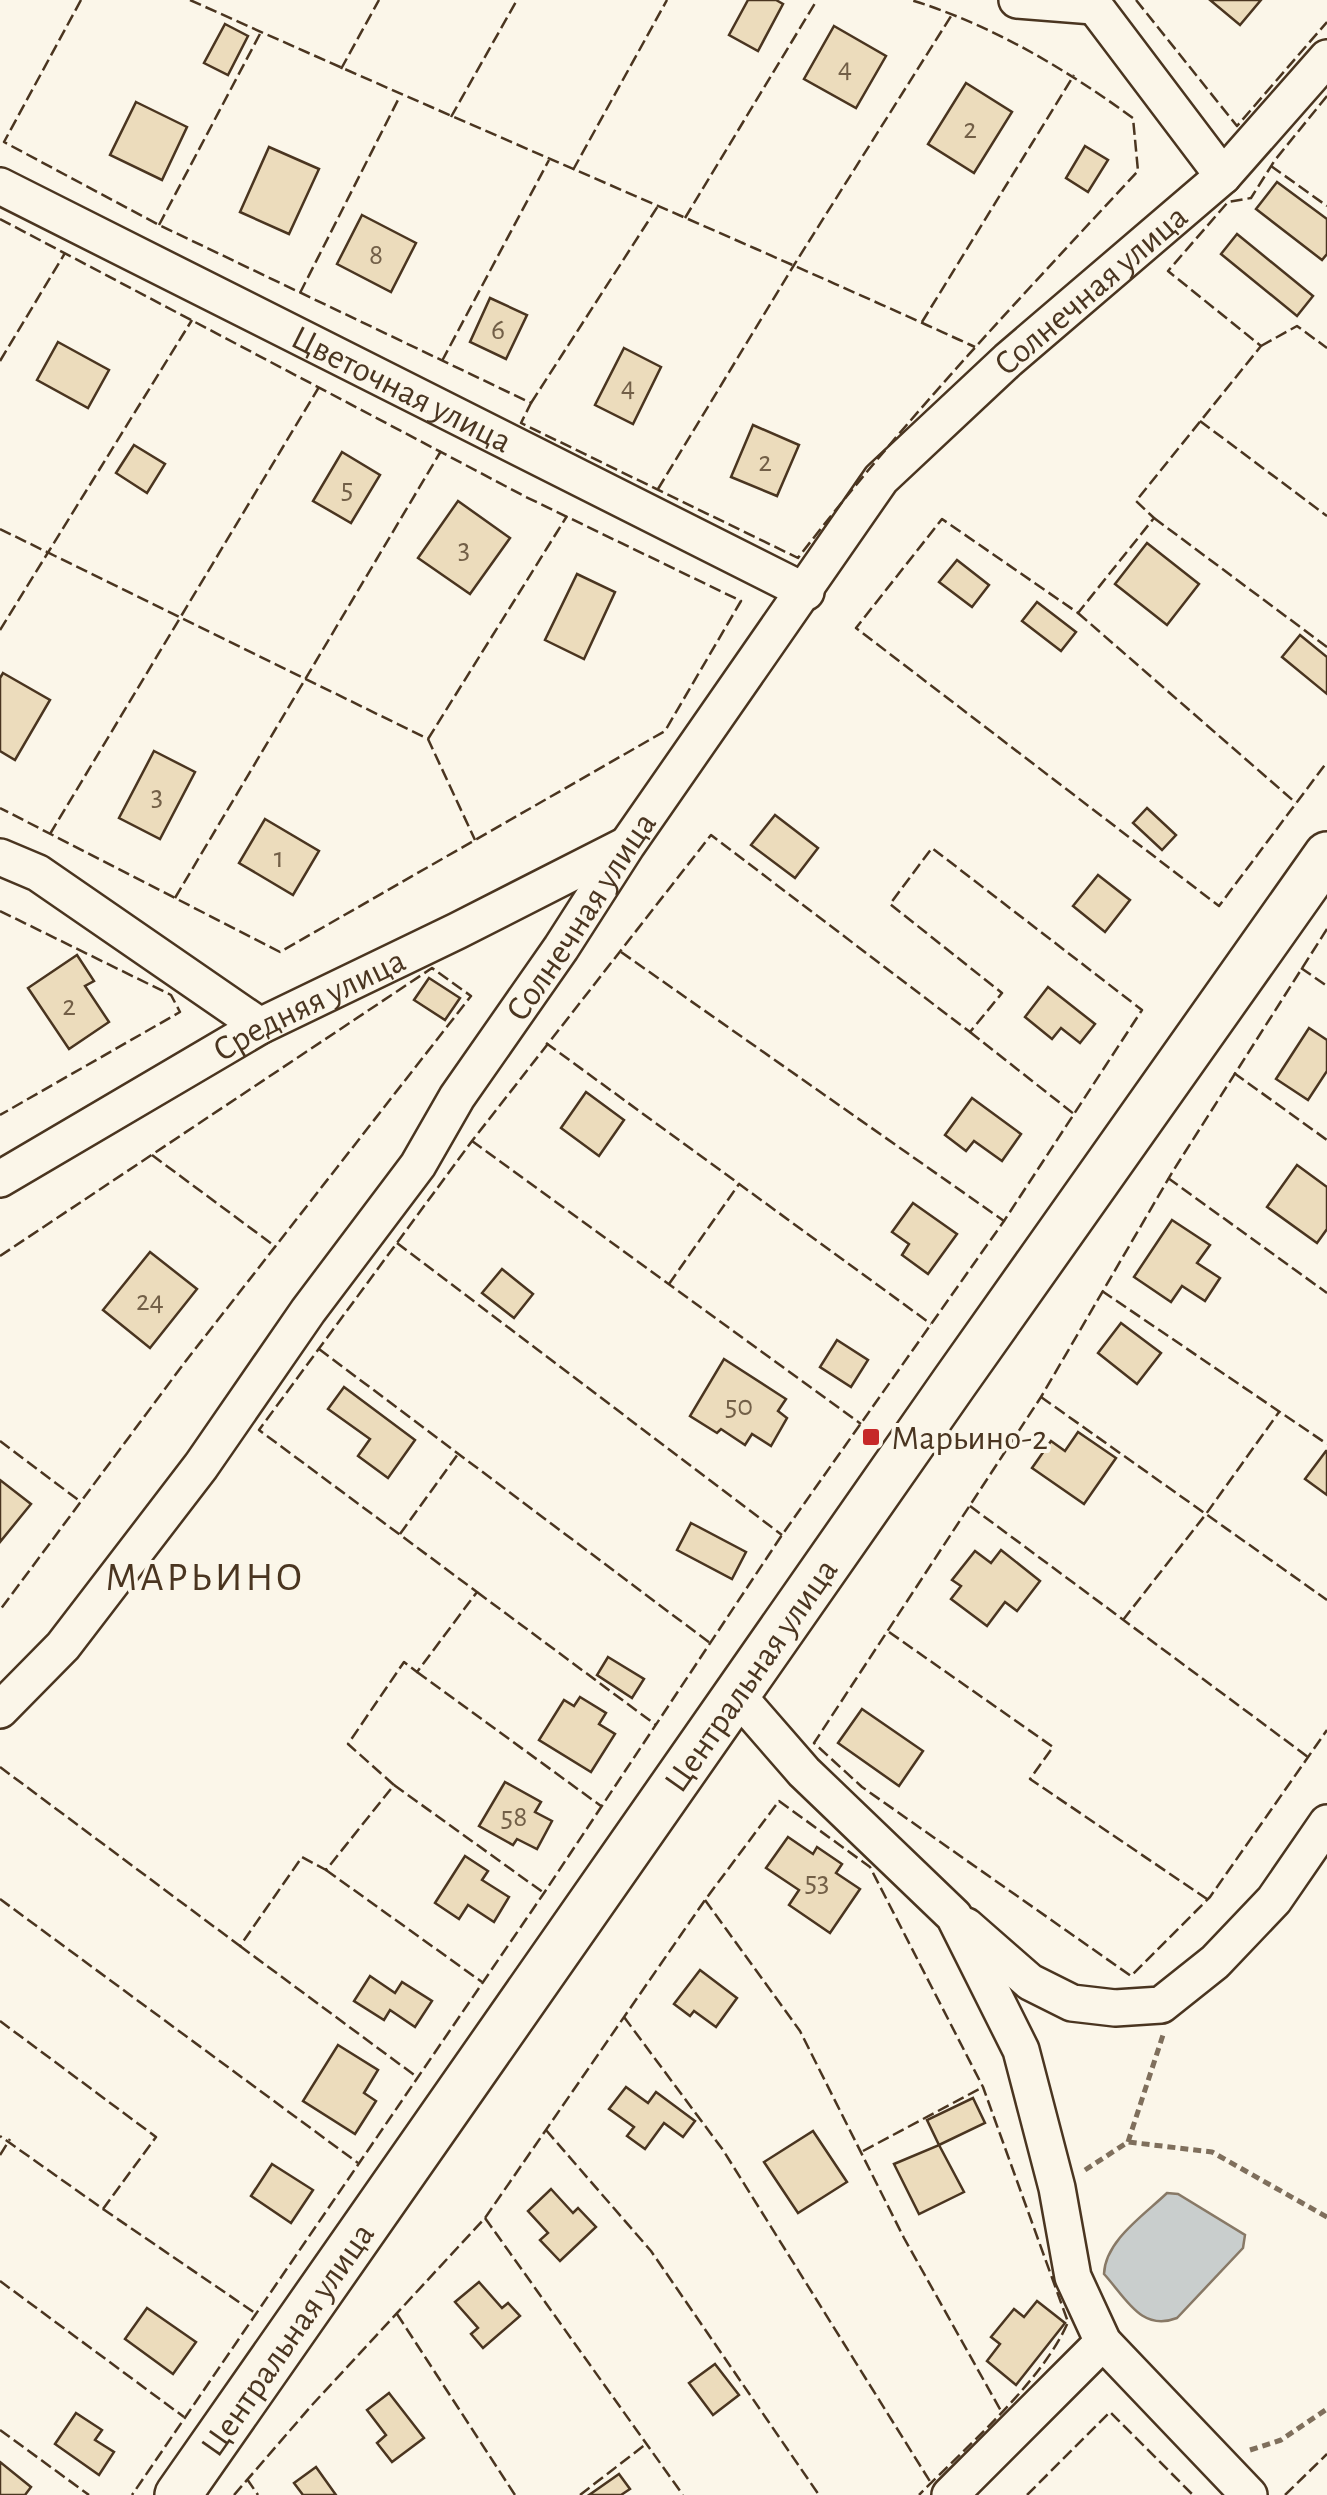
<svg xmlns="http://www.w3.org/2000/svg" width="1327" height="2495" font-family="'Alegreya Sans',sans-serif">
<rect width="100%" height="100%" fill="#fbf6e9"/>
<path fill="#c9cecd" stroke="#887966" stroke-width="2.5" d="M1167,2193L1178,2194L1245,2235L1243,2248L1177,2318C1141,2332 1126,2298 1104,2274C1105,2241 1144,2215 1167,2193Z"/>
<g fill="#ecdcbc" stroke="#4a3520" stroke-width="2.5">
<polygon points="748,0 776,0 783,4 758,51 729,35"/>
<polygon points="1210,0 1261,0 1240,25"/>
<polygon points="225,24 248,36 228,75 204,63"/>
<polygon points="834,26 886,56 856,108 804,79"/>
<polygon points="966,83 1012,112 974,173 928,144"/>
<polygon points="136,102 187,127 162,180 110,155"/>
<polygon points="1085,146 1108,160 1088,192 1066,178"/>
<polygon points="269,147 319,169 289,234 240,212"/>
<polygon points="1277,182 1327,219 1327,254 1322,260 1256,209"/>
<polygon points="362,215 416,243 391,292 337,264"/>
<polygon points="1237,234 1313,296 1297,316 1221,254"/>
<polygon points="490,298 527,315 506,359 470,342"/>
<polygon points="58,342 109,370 88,408 37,380"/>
<polygon points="624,348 661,367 633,424 595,405"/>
<polygon points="753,425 799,445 777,496 731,477"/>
<polygon points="134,445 165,464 147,493 116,473"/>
<polygon points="342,452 380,475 351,523 313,501"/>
<polygon points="458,501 510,538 470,594 418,558"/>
<polygon points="1147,543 1199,584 1167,625 1115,584"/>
<polygon points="957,560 989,585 972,607 939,582"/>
<polygon points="577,574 615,592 584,659 545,640"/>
<polygon points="1037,602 1076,632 1061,651 1022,621"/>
<polygon points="1300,635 1327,657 1327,694 1282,657"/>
<polygon points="3,673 50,700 15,760 0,751 0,678"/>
<polygon points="154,751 195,772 160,839 119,818"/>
<polygon points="1147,808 1176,835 1162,850 1133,823"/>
<polygon points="775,815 818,848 795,878 751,845"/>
<polygon points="265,819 319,851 293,895 239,863"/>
<polygon points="1098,875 1130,900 1105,932 1073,906"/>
<polygon points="77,955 94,981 85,986 109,1022 69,1049 28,988"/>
<polygon points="429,978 460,998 445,1020 414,1000"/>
<polygon points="1048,987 1095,1024 1080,1043 1061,1028 1052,1039 1025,1017"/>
<polygon points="1309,1028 1327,1040 1327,1071 1308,1100 1276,1079"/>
<polygon points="586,1092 624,1120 599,1156 561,1128"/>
<polygon points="972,1098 1021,1134 1002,1161 974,1141 966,1151 945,1135"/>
<polygon points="1297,1165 1327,1187 1327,1229 1317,1243 1267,1207"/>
<polygon points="913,1203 957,1234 928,1274 902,1255 909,1244 892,1232"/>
<polygon points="1172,1220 1210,1245 1197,1263 1220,1278 1205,1301 1182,1286 1171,1302 1134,1277"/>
<polygon points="150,1252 197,1289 150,1348 103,1310"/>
<polygon points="502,1269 533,1294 514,1318 482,1293"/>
<polygon points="1121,1323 1161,1353 1137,1384 1098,1353"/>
<polygon points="837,1340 868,1360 851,1387 820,1367"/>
<polygon points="724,1359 786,1399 778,1411 787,1418 771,1446 752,1434 745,1445 721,1429 717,1433 690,1416"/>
<polygon points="344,1387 415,1440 388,1478 358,1456 370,1439 328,1409"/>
<polygon points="1078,1432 1116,1458 1084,1504 1032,1468 1051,1441 1065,1451"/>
<polygon points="1326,1451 1327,1451 1327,1495 1305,1479"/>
<polygon points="0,1480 31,1504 0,1542"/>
<polygon points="691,1523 746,1552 732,1579 677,1550"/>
<polygon points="1001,1550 1040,1581 1017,1611 1005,1602 987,1626 951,1599 961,1586 952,1580 975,1551 991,1563"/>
<polygon points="608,1657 644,1679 632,1698 597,1675"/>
<polygon points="580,1697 606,1713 599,1724 615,1734 591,1772 539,1740 564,1700 574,1706"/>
<polygon points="862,1709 923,1751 899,1786 838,1743"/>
<polygon points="505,1782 541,1802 535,1812 552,1821 537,1849 517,1839 513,1845 479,1826"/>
<polygon points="788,1837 813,1854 817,1847 842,1864 836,1873 860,1889 830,1933 789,1905 799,1890 766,1868"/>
<polygon points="465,1856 488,1871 482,1880 509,1897 494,1922 468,1905 459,1919 435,1903"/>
<polygon points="700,1970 737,1998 716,2027 694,2011 690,2016 674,2004"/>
<polygon points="370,1976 395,1993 402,1982 432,2001 415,2027 390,2010 384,2020 354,2001"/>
<polygon points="338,2045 378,2070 364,2093 376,2101 355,2134 303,2101"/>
<polygon points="626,2087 648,2103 656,2092 695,2121 683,2137 664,2123 645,2149 627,2136 634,2127 609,2109"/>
<polygon points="973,2098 985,2123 939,2145 927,2120"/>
<polygon points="813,2131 847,2182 798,2213 764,2162"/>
<polygon points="939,2145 964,2192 919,2214 894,2164"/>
<polygon points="272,2164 313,2190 291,2223 251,2196"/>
<polygon points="551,2189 573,2213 578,2208 596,2227 560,2261 540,2240 548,2233 528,2211"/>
<polygon points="479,2282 502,2308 508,2303 520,2316 483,2348 471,2334 478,2328 455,2302"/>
<polygon points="1037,2301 1065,2323 1016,2385 987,2361 1000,2344 991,2337 1014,2309 1024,2317"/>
<polygon points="147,2308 196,2342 173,2374 125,2339"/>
<polygon points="715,2364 739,2395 713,2415 689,2383"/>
<polygon points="389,2393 424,2438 392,2462 377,2443 386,2435 367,2410"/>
<polygon points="76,2413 102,2430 95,2440 114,2452 99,2475 55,2444"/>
<polygon points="0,2462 31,2487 25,2495 0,2495"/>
<polygon points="316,2467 336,2495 303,2495 294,2483"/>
<polygon points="619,2474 630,2489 621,2495 589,2495"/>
</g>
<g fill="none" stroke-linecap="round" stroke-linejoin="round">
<g stroke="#4a3520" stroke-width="40">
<g id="minor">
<polyline points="1017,0 1093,6"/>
<polyline points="1090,0 1223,176"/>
<path id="s1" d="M0,186L806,592"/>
<polyline points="0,857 38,873 260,1026"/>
<path id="s2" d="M0,1179L260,1026L457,931L626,845"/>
<polyline points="737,1695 804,1772 954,1916 1021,2050 1057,2188 1073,2277 1103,2342 1249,2495"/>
<path id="s3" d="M0,1710L63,1646L201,1466L308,1311L418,1165L457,1097L561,948L627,845L881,479L1008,360L1223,176L1327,58"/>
<polyline points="966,1926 1030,1982 1072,2003 1115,2008 1161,2005 1215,1962 1274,1900 1327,1823"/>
<polyline points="950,2495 1103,2342"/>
</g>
</g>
<g stroke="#4a3520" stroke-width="50">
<g id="major">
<path id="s4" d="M178,2495L954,1383L1327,855"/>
</g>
</g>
<g stroke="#7f6f5c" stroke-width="5" stroke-dasharray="8 5" stroke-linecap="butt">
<polyline points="1128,2142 1163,2035"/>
<polyline points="1085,2170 1128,2142 1212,2152 1327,2217"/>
<polyline points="1250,2450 1281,2440 1327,2409"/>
</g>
<use href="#minor" stroke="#fbf6e9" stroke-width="35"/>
<use href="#major" stroke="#fbf6e9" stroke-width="45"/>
<g stroke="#4a3520" stroke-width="2.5" stroke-dasharray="12 5" stroke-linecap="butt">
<path d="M81,0L4,142L159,225L531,403L521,423L798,558C903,421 1021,297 1138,171L1133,118C1064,68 992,25 911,0"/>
<path d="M190,0C451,118 715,228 975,347"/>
<polyline points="1136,0 1237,126 1327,22"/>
<polyline points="341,69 379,0"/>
<polyline points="1327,96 1275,160 1251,198 1228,202 1168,271 1261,346 1136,501 1154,518 1078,613 942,519 856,628 1219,906 1327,762"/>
<polyline points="451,117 517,0"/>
<polyline points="1271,166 1327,206"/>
<polyline points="573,170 667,0"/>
<polyline points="685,218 817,0"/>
<polyline points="0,219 526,497 741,601 665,731 280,952 0,808"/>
<polyline points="159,225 261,32"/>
<polyline points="300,293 400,96"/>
<polyline points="922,322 1074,75"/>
<polyline points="1261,346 1297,326 1327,348"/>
<polyline points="0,361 65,253"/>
<polyline points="442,361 549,160"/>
<polyline points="531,403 658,206"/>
<polyline points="1200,421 1327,516"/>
<polyline points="658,489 794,265 953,13"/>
<polyline points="1154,518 1327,647"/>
<polyline points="0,529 428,739 475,840"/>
<polyline points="1078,613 1296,803"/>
<polyline points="0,630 192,320"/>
<polyline points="428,739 567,516"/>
<polyline points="50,834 319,387"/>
<polyline points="175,898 441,451"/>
<polyline points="0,911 171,995 180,1012 0,1115"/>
<polyline points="1327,929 1173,1171 1041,1397 814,1743 862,1787 1131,1976 1210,1897 1327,1730"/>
<polyline points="621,952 1004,1221"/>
<polyline points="1301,968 1327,986"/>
<polyline points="970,1032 1074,1114"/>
<polyline points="546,1043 931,1324"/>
<polyline points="1234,1073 1327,1140"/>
<polyline points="472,1141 861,1424"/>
<polyline points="152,1155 276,1247"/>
<polyline points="1168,1178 1327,1293"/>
<polyline points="397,1243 782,1535"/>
<polyline points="0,1256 432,968 471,996 185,1362 0,1610"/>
<polyline points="669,1284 739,1184"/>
<polyline points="1102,1291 1327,1444"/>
<polyline points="319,1349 710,1643"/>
<polyline points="1041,1397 1327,1600"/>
<polyline points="0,1441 81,1502"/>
<polyline points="970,1506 1308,1757"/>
<polyline points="400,1534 458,1454"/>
<polyline points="477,1592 656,1725"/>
<polyline points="1123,1620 1206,1514 1279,1412"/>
<polyline points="889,1632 1053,1747 1030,1779 1207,1899"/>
<polyline points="417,1672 601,1806"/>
<polyline points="0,1767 240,1946 302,1857 326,1870 394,1785 348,1744 404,1662 417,1672 477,1592 259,1430 472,1141 711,835 970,1032 1002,993 890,904 932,848 1142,1010 1004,1221 782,1535 544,1893 132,2495"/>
<polyline points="394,1785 544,1893"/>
<polyline points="326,1870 482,1982"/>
<polyline points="0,1899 358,2163"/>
<polyline points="705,1900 800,2031 904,2238 1001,2411"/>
<polyline points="240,1946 417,2077"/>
<polyline points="624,2017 723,2150 931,2483"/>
<polyline points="0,2021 156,2137 103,2209 0,2136"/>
<polyline points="546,2130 651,2251 819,2495"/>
<polyline points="863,2151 983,2087"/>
<polyline points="0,2155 10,2139"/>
<polyline points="103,2209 255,2313"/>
<polyline points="485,2218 683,2495"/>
<polyline points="0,2281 184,2417"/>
<polyline points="397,2314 515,2495"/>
<polyline points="0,2430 89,2495"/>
<polyline points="247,2479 258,2495"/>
<path d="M234,2495L312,2405L485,2218L705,1900L779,1801L870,1867L983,2087L1068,2322C1043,2381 965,2448 919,2495"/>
<polyline points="580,2495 646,2444"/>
<polyline points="1027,2495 1110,2412 1193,2495"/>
<polyline points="1285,2495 1327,2454"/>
</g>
</g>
<rect fill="#c62828" stroke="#fbf6e9" stroke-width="4" x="861" y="1427" width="20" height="20" rx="5"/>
<g text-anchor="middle" stroke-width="8" stroke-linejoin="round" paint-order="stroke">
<g font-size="30" fill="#725f47">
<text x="845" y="77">4</text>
<text x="970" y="138">2</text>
<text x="376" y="264">8</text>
<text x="498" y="339">6</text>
<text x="628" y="396">4</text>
<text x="765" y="471">2</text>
<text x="347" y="498">5</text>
<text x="464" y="558">3</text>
<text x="157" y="805">3</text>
<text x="279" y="867">1</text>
<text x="69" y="1015">2</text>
<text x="150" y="1310">24</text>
<text x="739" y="1415">50</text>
<text x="514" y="1826">58</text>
<text x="817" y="1891">53</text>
</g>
<g font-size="35" fill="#4a3520" stroke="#fbf6e9">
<text dy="12" stroke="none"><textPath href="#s3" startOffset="1798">Солнечная улица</textPath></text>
<text dy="12" stroke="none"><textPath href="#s1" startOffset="450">Цветочная улица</textPath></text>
<text dy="12" stroke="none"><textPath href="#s3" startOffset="985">Солнечная улица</textPath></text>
<text dy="12" stroke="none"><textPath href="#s2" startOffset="355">Средняя улица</textPath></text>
<text dy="12" stroke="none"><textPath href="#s4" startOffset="1000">Центральная улица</textPath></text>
<text dy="12" stroke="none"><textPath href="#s4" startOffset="190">Центральная улица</textPath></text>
</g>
<g font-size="35" fill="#4a3520" stroke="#fbf6e9" text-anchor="start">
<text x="891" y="1449">Марьино-2</text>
</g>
<g font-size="40" letter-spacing="2.5" fill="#4a3520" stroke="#fbf6e9">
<text x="205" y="1590">МАРЬИНО</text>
</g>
</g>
</svg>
